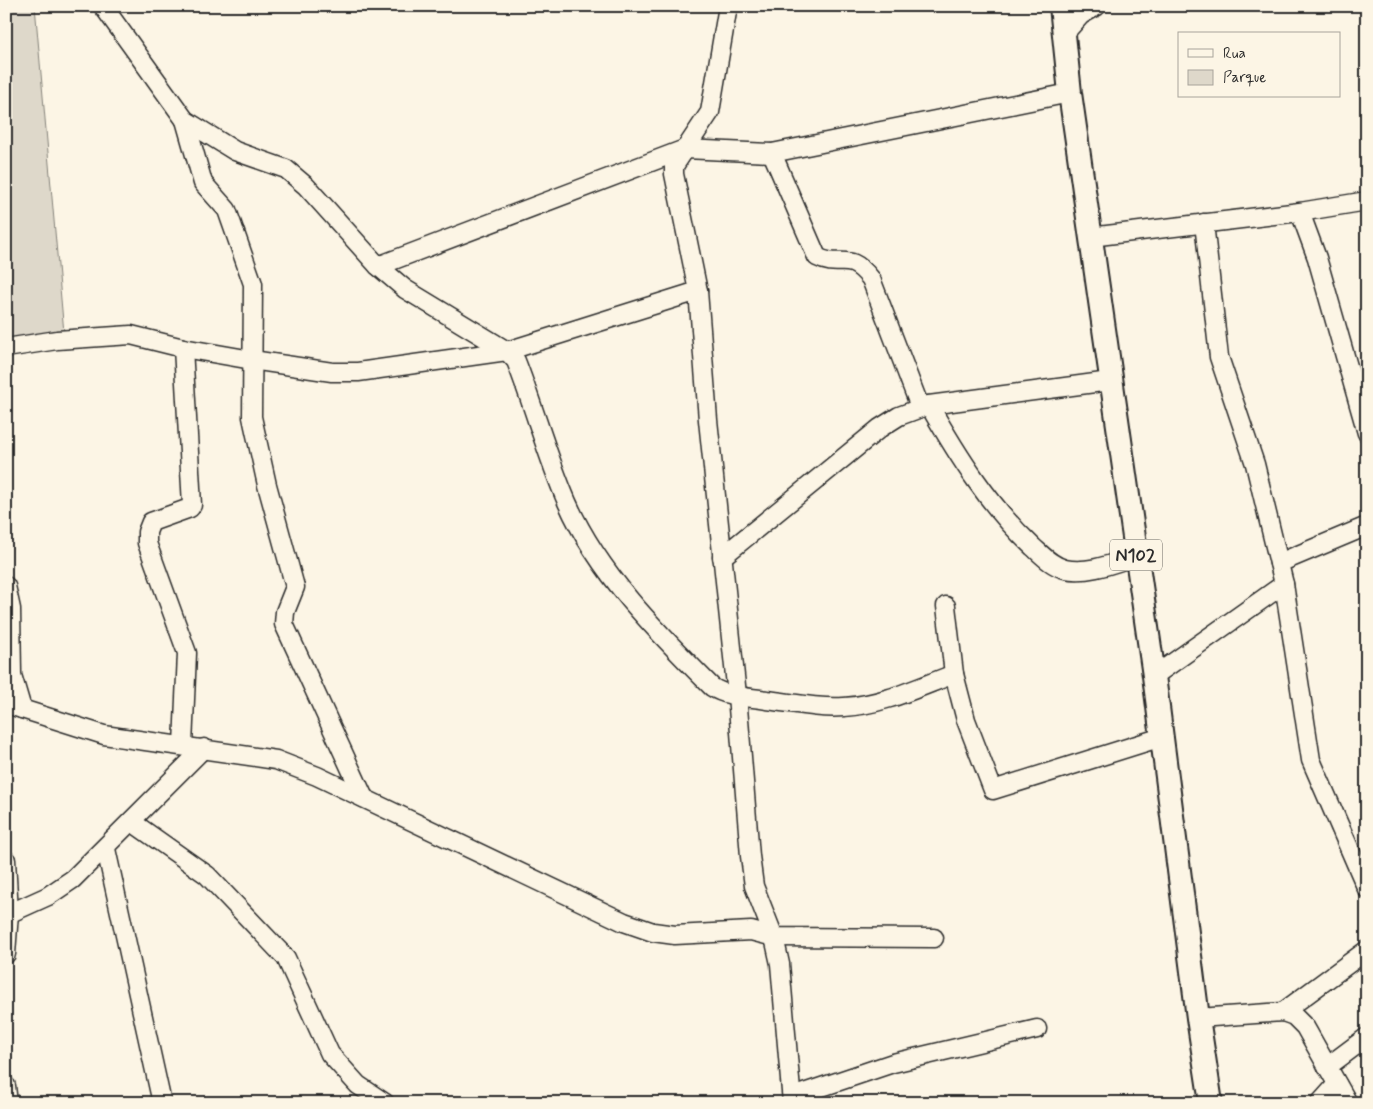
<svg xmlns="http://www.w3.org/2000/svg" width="1373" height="1109" font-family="Mynerve,sans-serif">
<rect width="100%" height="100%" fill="#fcf5e5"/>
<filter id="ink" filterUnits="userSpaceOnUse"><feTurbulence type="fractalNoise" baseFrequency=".02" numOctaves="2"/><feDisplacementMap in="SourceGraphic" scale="10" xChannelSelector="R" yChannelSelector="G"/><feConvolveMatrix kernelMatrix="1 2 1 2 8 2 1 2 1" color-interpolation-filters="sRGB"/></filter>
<g filter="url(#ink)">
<polygon fill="#ded8ca" stroke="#84827a" points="6,6 35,6 64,333 6,338"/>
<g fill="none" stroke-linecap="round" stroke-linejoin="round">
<g stroke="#2b2b2b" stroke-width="21">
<g id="minor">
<path d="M103,6L185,120L235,151L286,169L306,186L378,266L405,289L507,351L516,361C534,407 547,456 567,502C598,573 657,632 712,687C727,697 749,697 767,700C793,703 818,709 844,707C882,705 919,687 954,674"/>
<polyline points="728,6 710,112 674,166 674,174 698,291 708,420 737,695 750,856 754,886 774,937 780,964 792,1103"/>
<polyline points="1064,34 1081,15 1097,6"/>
<polyline points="185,120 203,183 227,210 253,284 252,417 267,485 295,587 285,612 284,624 364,798"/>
<path d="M772,153L817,257C842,270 847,249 871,279L920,407"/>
<polyline points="1300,212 1317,258 1367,433"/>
<polyline points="1204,223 1219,357 1255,464 1284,584 1311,760 1367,889"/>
<polyline points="1090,237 1300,212 1367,201"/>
<polyline points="378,266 685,149 772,153 1070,93"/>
<polyline points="6,348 57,340 131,335 183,348 252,360 332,372 358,372 507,351 698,291"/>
<path d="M929,405C958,456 990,507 1033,547C1042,555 1052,566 1065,569C1088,574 1114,563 1136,556"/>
<polyline points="722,557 880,428 899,416 929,405 1110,381"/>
<polyline points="1279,563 1367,526"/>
<polyline points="6,586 11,609 12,675 22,709"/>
<polyline points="946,606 954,674 966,720 993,790 1162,737"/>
<polyline points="1154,676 1284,584"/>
<polyline points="6,704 104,735 276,760 317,776 624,922 653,932 675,935 751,931 774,937 934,938"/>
<polyline points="183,745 187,653 147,543 147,532 151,522 190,508 192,505 183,348"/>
<polyline points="132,822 207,875 286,958 330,1054 358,1085 385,1103"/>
<polyline points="106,849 162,1103"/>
<polyline points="6,860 9,913 6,954"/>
<polyline points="6,915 48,896 73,879 204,748"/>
<polyline points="1283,1012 1367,950"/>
<polyline points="1198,1018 1283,1012 1294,1016 1305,1027 1348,1103"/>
<polyline points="1327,1067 1367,1037"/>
<polyline points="6,1086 8,1103"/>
<polyline points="792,1097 893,1063 1037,1029"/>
<polyline points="1320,1103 1337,1084"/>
</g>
</g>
<g stroke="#2b2b2b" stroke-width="26">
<polyline id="major" points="1061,6 1070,93 1154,676 1198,1018 1211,1103"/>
</g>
<use href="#minor" stroke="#fcf5e5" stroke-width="18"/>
<use href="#major" stroke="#fcf5e5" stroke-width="22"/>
</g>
</g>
<g text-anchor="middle" stroke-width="4" stroke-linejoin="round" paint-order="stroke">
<rect fill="#fcf5e5" stroke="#6a6863" stroke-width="1" x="1110" y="539.5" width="52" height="31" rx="4"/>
<g font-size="18" font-weight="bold" fill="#2b2b2b">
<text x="1136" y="561">N102</text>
</g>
</g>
<rect width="1373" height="1109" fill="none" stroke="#fcf5e5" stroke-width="25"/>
<rect x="12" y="12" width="1348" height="1084" fill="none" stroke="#2b2b2b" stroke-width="2" filter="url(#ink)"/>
<rect x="1178" y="32" width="162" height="65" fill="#fcf5e5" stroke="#a8a49b"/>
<rect x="1188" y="49" width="25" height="8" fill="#fcf5e5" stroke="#a8a49b"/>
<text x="1223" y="58" font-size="15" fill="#2b2b2b">Rua</text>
<rect x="1188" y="70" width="25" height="15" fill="#ded8ca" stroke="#a8a49b"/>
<text x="1223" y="82" font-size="15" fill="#2b2b2b">Parque</text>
</svg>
